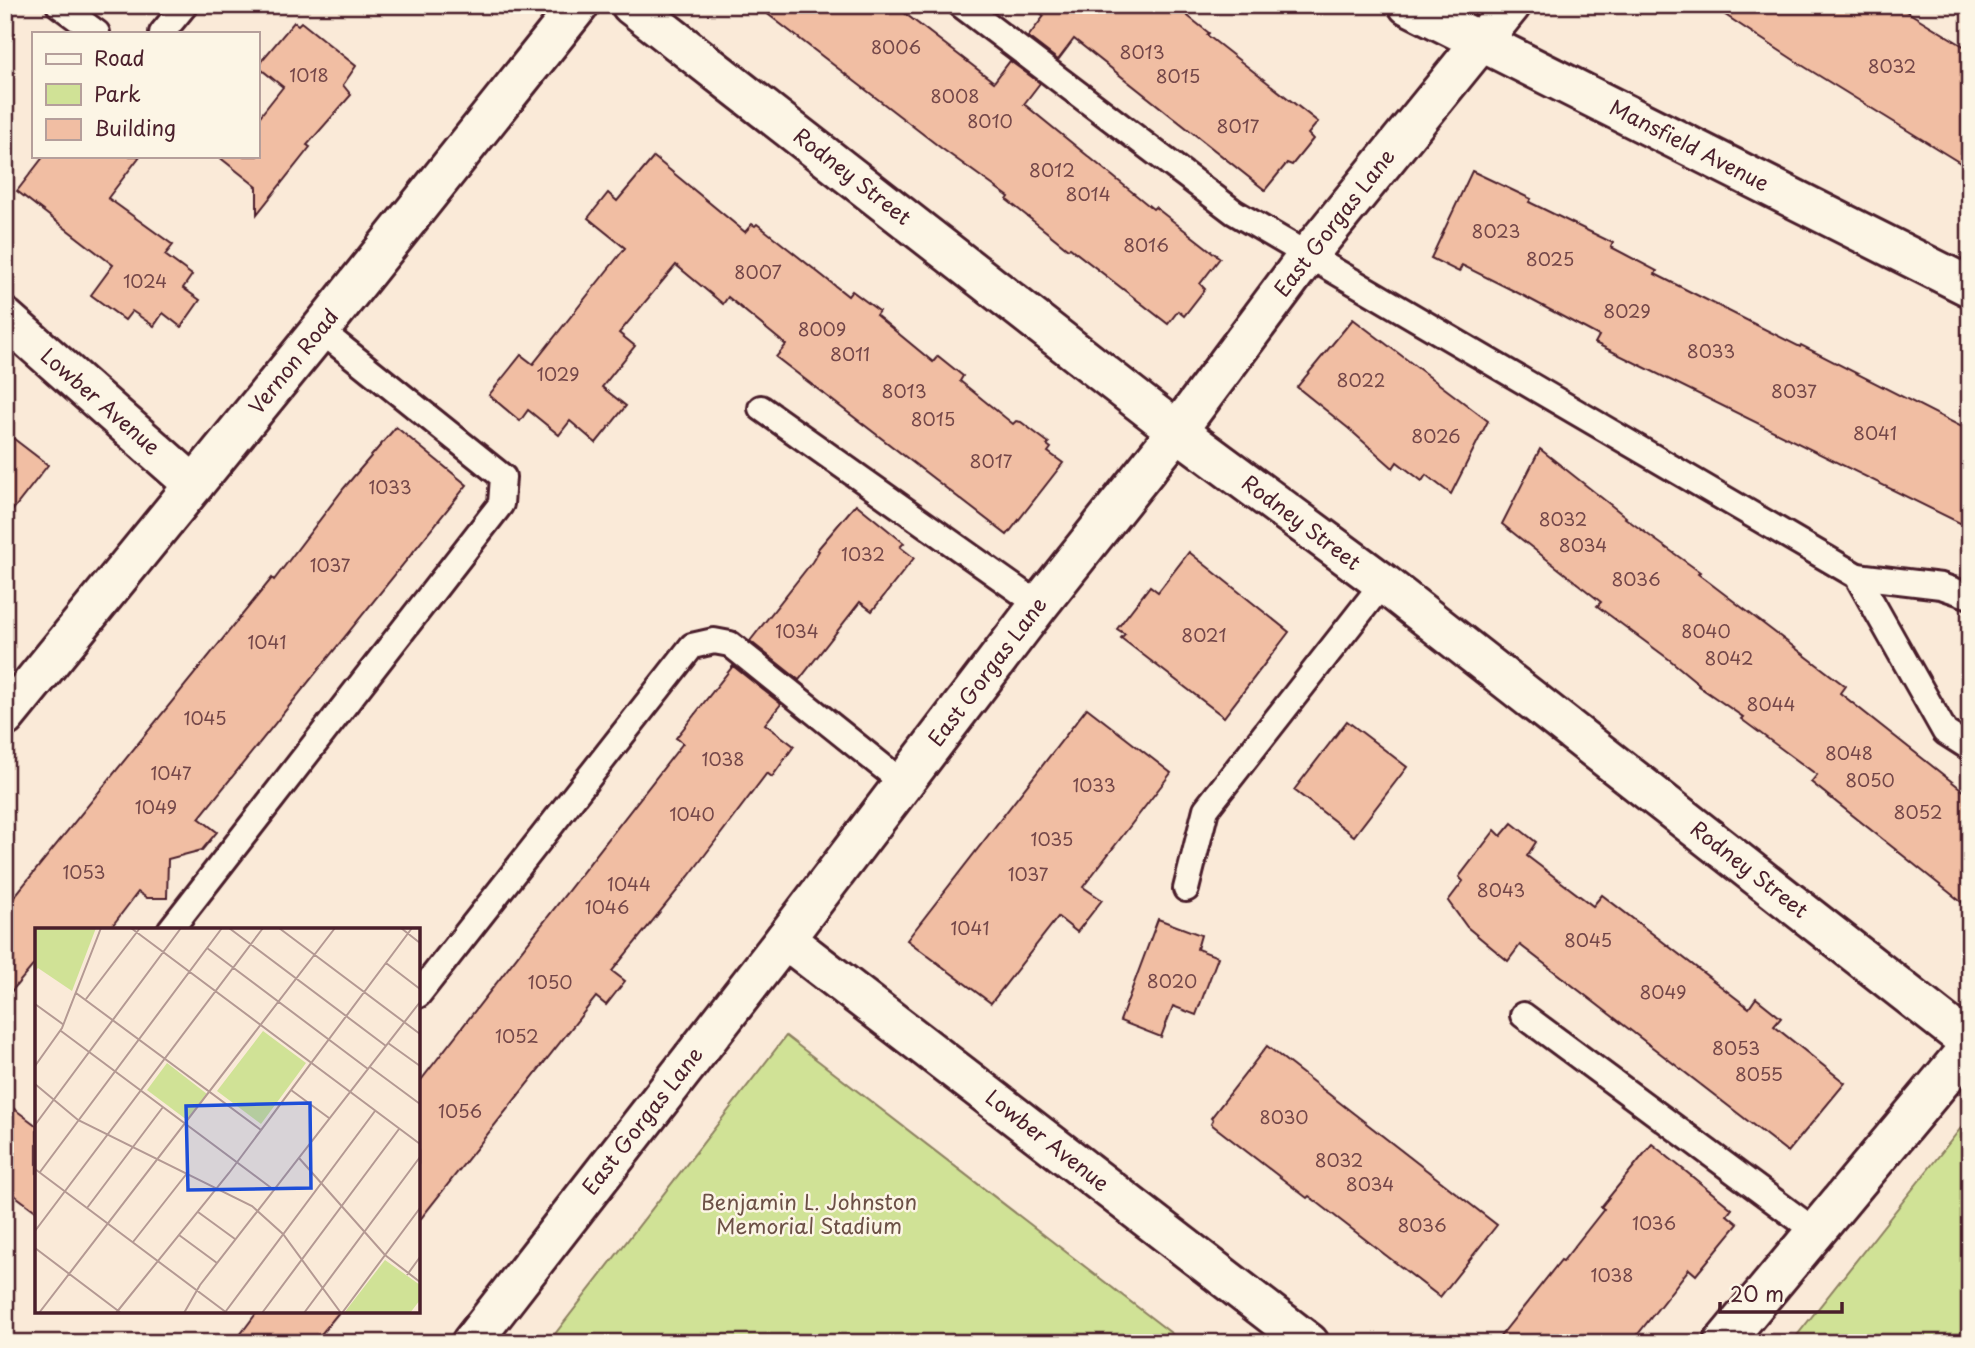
<svg xmlns="http://www.w3.org/2000/svg" width="1975" height="1348" font-family="'Playpen Sans',sans-serif">
<rect width="100%" height="100%" fill="#faead8"/>
<filter id="ink" filterUnits="userSpaceOnUse"><feTurbulence type="fractalNoise" baseFrequency=".0143" numOctaves="2"/><feDisplacementMap in="SourceGraphic" scale="14" xChannelSelector="R" yChannelSelector="G"/><feConvolveMatrix kernelMatrix="1 2 1 2 8 2 1 2 1" color-interpolation-filters="sRGB"/></filter>
<g filter="url(#ink)">
<g fill="#d0e296" stroke="#8d8060" stroke-width="2">
<polygon points="786,1036 1184,1343 548,1343"/>
<polygon points="1968,1119 1970,1343 1791,1343"/>
</g>
<g fill="#f1bea3" stroke="#4a1f2b" stroke-width="2">
<polygon points="756,5 894,5 994,82 1010,61 1040,83 1024,104 1153,209 1155,207 1220,258 1200,284 1205,289 1184,316 1178,311 1168,324 1070,248 1068,249 1007,200 1009,197 941,148"/>
<polygon points="1030,5 1174,5 1209,33 1207,35 1318,122 1308,134 1313,139 1292,165 1287,163 1265,190 1074,39 1058,60 1028,37 1044,16"/>
<polygon points="1710,5 1896,5 1970,50 1970,169 1800,64"/>
<polygon points="294,22 298,25 301,22 356,66 343,85 351,95 307,145 310,147 257,214 257,187 218,156 257,156 257,120 283,87 257,66"/>
<polygon points="44,156 140,156 108,198 173,245 165,255 192,275 183,288 200,300 181,327 163,313 154,326 132,311 125,320 91,295 113,265 17,191"/>
<polygon points="654,157 745,232 752,224 755,226 757,224 848,296 852,291 879,311 876,315 933,362 938,356 963,376 960,381 1013,424 1016,421 1021,422 1049,443 1047,445 1051,448 1048,452 1063,463 1007,535 776,357 786,345 728,297 723,304 676,265 619,333 635,346 602,387 626,406 596,443 570,421 559,435 528,410 520,421 489,395 521,355 533,364 625,248 588,218 608,193 617,201"/>
<polygon points="1472,171 1531,199 1529,202 1613,243 1611,247 1657,271 1655,274 1800,347 1801,345 1970,431 1970,528 1595,343 1599,336 1522,295 1462,265 1459,272 1431,258"/>
<polygon points="1353,319 1488,421 1451,494 1426,475 1422,481 1397,462 1393,468 1348,428 1297,387"/>
<polygon points="396,427 467,485 199,818 217,832 202,850 168,859 167,898 147,898 138,892 109,930 37,930 37,961 5,999 5,908 272,578 274,580 344,488"/>
<polygon points="5,432 48,465 5,520"/>
<polygon points="1540,449 1626,517 1625,518 1700,572 1698,574 1845,686 1840,693 1970,796 1970,909 1811,782 1817,775 1741,719 1743,717 1698,686 1699,684 1670,660 1597,606 1601,602 1502,524"/>
<polygon points="856,504 904,543 900,547 914,558 872,611 860,602 799,680 750,641 812,562 819,551 817,550"/>
<polygon points="1189,552 1289,632 1224,717 1121,638 1125,634 1117,629 1150,586 1158,592"/>
<polygon points="733,666 781,704 765,724 794,746 772,777 767,773 689,876 612,971 625,981 606,1005 596,997 418,1222 418,1084 683,743 676,738"/>
<polygon points="1087,708 1171,773 1083,887 1102,900 1077,932 1058,917 991,1003 907,940"/>
<polygon points="1347,721 1407,767 1354,836 1294,790"/>
<polygon points="1512,823 1536,842 1527,856 1593,906 1602,895 1749,1008 1756,998 1781,1018 1774,1026 1845,1083 1788,1152 1520,945 1508,961 1467,927 1448,901 1463,881 1459,877 1495,830 1501,836"/>
<polygon points="1158,919 1201,935 1197,949 1218,957 1196,1015 1173,1006 1161,1037 1120,1021"/>
<polygon points="1267,1046 1497,1225 1440,1297 1309,1196 1307,1198 1211,1124 1213,1120 1211,1118"/>
<polygon points="5,1102 37,1126 37,1212 5,1188"/>
<polygon points="1652,1144 1732,1209 1727,1215 1738,1224 1696,1275 1689,1269 1631,1343 1495,1343 1561,1260 1563,1261 1604,1209 1601,1207"/>
<polygon points="258,1311 340,1311 314,1343 234,1343"/>
</g>
<g fill="none" stroke-linecap="round" stroke-linejoin="round">
<g stroke="#4a1f2b" stroke-width="30">
<g id="lane">
<polyline points="59,5 97,33"/>
<polyline points="961,5 1234,212 1857,576 1945,732 1970,748"/>
<polyline points="162,33 185,5"/>
<polyline points="761,408 1039,605"/>
<polyline points="1857,576 1941,586 1970,596"/>
<polyline points="1186,889 1206,809 1383,583"/>
<polyline points="170,930 501,504 503,477 320,330"/>
<polyline points="418,995 692,646 714,641 730,644 903,783"/>
<polyline points="1523,1015 1816,1232"/>
</g>
</g>
<g stroke="#4a1f2b" stroke-width="44">
<g id="street">
<polyline points="631,5 1177,431 1383,583 1970,1043"/>
<polyline points="1408,5 1970,287"/>
<polyline points="5,318 194,485"/>
<polyline points="5,717 320,330 579,5"/>
<polyline points="785,939 1309,1343"/>
<polyline points="471,1343 785,939 1039,605 1177,431 1308,255 1511,5"/>
<polyline points="1723,1343 1970,1046"/>
</g>
</g>
<use href="#lane" stroke="#fcf5e5" stroke-width="24"/>
<use href="#street" stroke="#fcf5e5" stroke-width="38"/>
</g>
</g>
<g text-anchor="middle" stroke-width="5" stroke-linejoin="round" paint-order="stroke">
<g font-size="18" fill="#744749">
<text x="896" y="54">8006</text>
<text x="1142" y="59">8013</text>
<text x="1892" y="73">8032</text>
<text x="309" y="82">1018</text>
<text x="1178" y="83">8015</text>
<text x="955" y="103">8008</text>
<text x="990" y="128">8010</text>
<text x="1238" y="133">8017</text>
<text x="1052" y="177">8012</text>
<text x="1088" y="201">8014</text>
<text x="1496" y="238">8023</text>
<text x="1146" y="252">8016</text>
<text x="1550" y="266">8025</text>
<text x="758" y="279">8007</text>
<text x="145" y="288">1024</text>
<text x="1627" y="318">8029</text>
<text x="822" y="336">8009</text>
<text x="1711" y="358">8033</text>
<text x="850" y="361">8011</text>
<text x="558" y="381">1029</text>
<text x="1361" y="387">8022</text>
<text x="904" y="398">8013</text>
<text x="1794" y="398">8037</text>
<text x="933" y="426">8015</text>
<text x="1875" y="440">8041</text>
<text x="1436" y="443">8026</text>
<text x="991" y="468">8017</text>
<text x="390" y="494">1033</text>
<text x="1563" y="526">8032</text>
<text x="1583" y="552">8034</text>
<text x="863" y="561">1032</text>
<text x="330" y="572">1037</text>
<text x="1636" y="586">8036</text>
<text x="797" y="638">1034</text>
<text x="1706" y="638">8040</text>
<text x="1204" y="642">8021</text>
<text x="267" y="649">1041</text>
<text x="1729" y="665">8042</text>
<text x="1771" y="711">8044</text>
<text x="205" y="725">1045</text>
<text x="1849" y="760">8048</text>
<text x="723" y="766">1038</text>
<text x="171" y="780">1047</text>
<text x="1870" y="787">8050</text>
<text x="1094" y="792">1033</text>
<text x="156" y="814">1049</text>
<text x="1918" y="819">8052</text>
<text x="692" y="821">1040</text>
<text x="1052" y="846">1035</text>
<text x="84" y="879">1053</text>
<text x="1028" y="881">1037</text>
<text x="629" y="891">1044</text>
<text x="1501" y="897">8043</text>
<text x="607" y="914">1046</text>
<text x="970" y="935">1041</text>
<text x="1588" y="947">8045</text>
<text x="1172" y="988">8020</text>
<text x="550" y="989">1050</text>
<text x="1663" y="999">8049</text>
<text x="517" y="1043">1052</text>
<text x="1736" y="1055">8053</text>
<text x="1759" y="1081">8055</text>
<text x="460" y="1118">1056</text>
<text x="1284" y="1124">8030</text>
<text x="1339" y="1167">8032</text>
<text x="1370" y="1191">8034</text>
<text x="1654" y="1230">1036</text>
<text x="1422" y="1232">8036</text>
<text x="1612" y="1282">1038</text>
</g>
<g font-size="21" fill="#4a1f2b" stroke="#fcf5e5">
<text transform="translate(1689 146) rotate(27)" y="7">Mansfield Avenue</text>
<text transform="translate(852 177) rotate(38)" y="7">Rodney Street</text>
<text transform="translate(1335 223) rotate(-52)" y="7">East Gorgas Lane</text>
<text transform="translate(294 362) rotate(-51)" y="7">Vernon Road</text>
<text transform="translate(100 402) rotate(41)" y="7">Lowber Avenue</text>
<text transform="translate(1301 523) rotate(37)" y="7">Rodney Street</text>
<text transform="translate(988 672) rotate(-53)" y="7">East Gorgas Lane</text>
<text transform="translate(1749 870) rotate(38)" y="7">Rodney Street</text>
<text transform="translate(643 1121) rotate(-52)" y="7">East Gorgas Lane</text>
<text transform="translate(1047 1141) rotate(38)" y="7">Lowber Avenue</text>
</g>
<g font-size="21" fill="#6c5046" stroke="#fcf5e5">
<text x="809" y="1210">Benjamin L. Johnston<tspan x="809" dy="24">Memorial Stadium</tspan></text>
</g>
</g>
<g transform="translate(35 928)">
<rect width="385" height="385" fill="#faead8"/>
<path d="M0,0H61L37,63L3,40L0,43ZM228,103L271,135L226,196L182,163ZM132,135L172,166L152,192L112,162ZM350,332L385,357V372L375,385H309Z" fill="#d0e296"/>
<path fill="none" stroke="#b49993" stroke-width="2" d="M96,0L385,216M194,0L351,118M244,0L385,106M366,0L385,15M172,20L333,141M351,35L385,61M41,65L226,202M51,71L105,0M0,76L29,97M26,103L239,262M353,115L385,138M0,138L27,100L66,0M335,139L385,176M0,156L43,192L217,278L248,306L306,385M256,162L294,190M0,197L146,0M264,230L350,327L385,354M0,241L192,385M5,244L187,0M52,280L128,179M163,284L200,311M0,303L228,0M144,307L182,335M98,314L153,244M0,320L86,385M372,347L385,329M191,383L340,183M4,385L300,0M81,385L194,245L377,0M149,385L165,357L385,74M227,385L364,201M269,385L385,229M307,385L385,280"/>
<path fill="#1d4ed8" fill-opacity="0.15" stroke="#1d4ed8" stroke-width="3.5" d="M275,175L276,260L153,262L151,178Z"/>
<rect width="385" height="385" fill="none" stroke="#4a1f2b" stroke-width="3.5"/>
</g>
<rect width="1975" height="1348" fill="none" stroke="#fcf5e5" stroke-width="28"/>
<rect x="14" y="14" width="1947" height="1320" fill="none" stroke="#4a1f2b" stroke-width="2.5" filter="url(#ink)"/>
<rect x="32" y="32" width="228" height="126" fill="#fcf5e5" stroke="#b59f9b" stroke-width="2"/>
<rect x="46" y="54" width="35" height="10" fill="#fcf5e5" stroke="#b59f9b" stroke-width="2"/>
<text x="94" y="66" font-size="21" fill="#4a1f2b">Road</text>
<rect x="46" y="84" width="35" height="21" fill="#d0e296" stroke="#b59f9b" stroke-width="2"/>
<text x="94" y="102" font-size="21" fill="#4a1f2b">Park</text>
<rect x="46" y="119" width="35" height="21" fill="#f1bea3" stroke="#b59f9b" stroke-width="2"/>
<text x="94" y="136" font-size="21" fill="#4a1f2b">Building</text>
<path d="M1720 1302v10h122v-10" fill="none" stroke="#4a1f2b" stroke-width="3.5"/>
<text x="1730" y="1302" font-size="21" fill="#4a1f2b" stroke="#fcf5e5" stroke-width="5" paint-order="stroke">20 m</text>
</svg>
